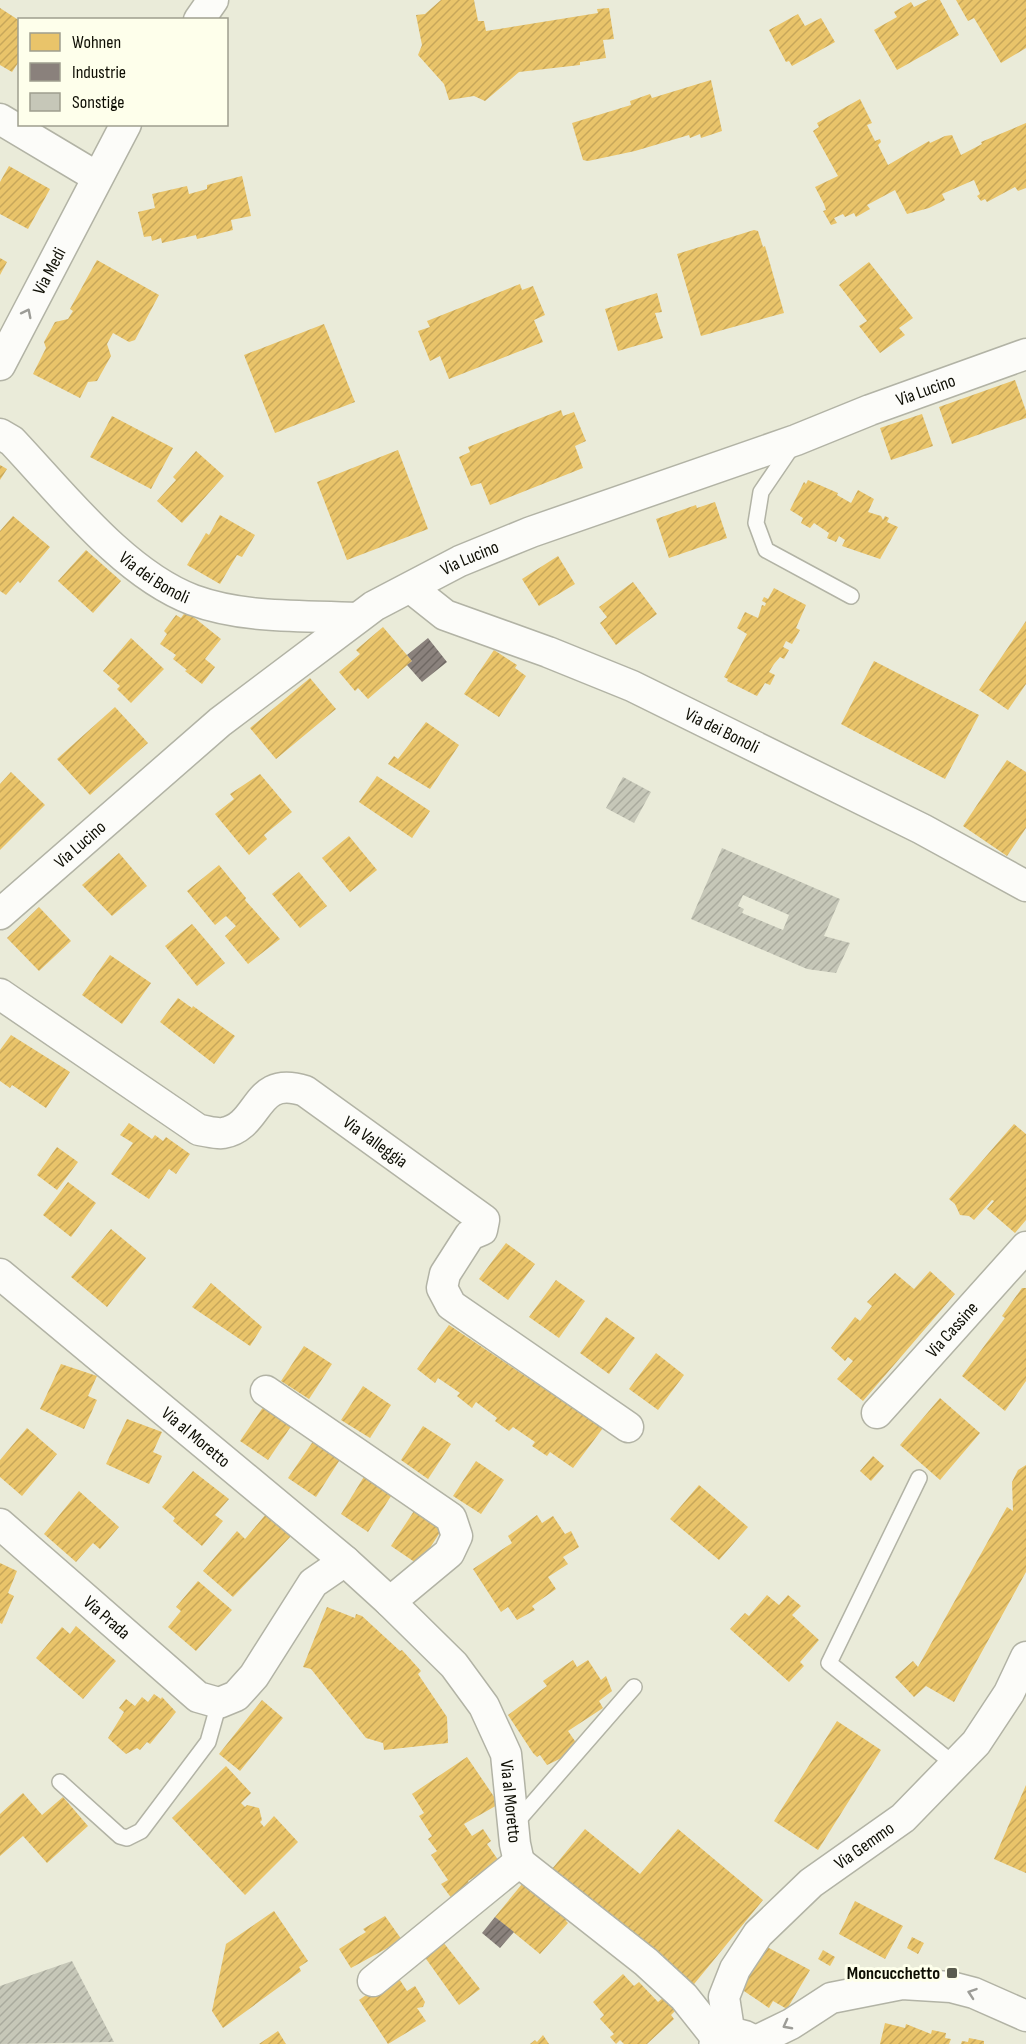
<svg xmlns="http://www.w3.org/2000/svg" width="1026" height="2044" font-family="'Sofia Sans Condensed',sans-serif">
<defs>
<pattern id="homes-hatch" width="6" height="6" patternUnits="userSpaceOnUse" patternTransform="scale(1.5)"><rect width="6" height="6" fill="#e9c46a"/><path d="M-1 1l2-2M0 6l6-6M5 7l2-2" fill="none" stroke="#c7a75a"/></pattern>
<pattern id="industry-hatch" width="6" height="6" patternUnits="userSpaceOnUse" patternTransform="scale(1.5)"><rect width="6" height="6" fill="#8a817c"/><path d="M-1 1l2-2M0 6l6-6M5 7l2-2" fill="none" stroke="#6f6863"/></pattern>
<pattern id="building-hatch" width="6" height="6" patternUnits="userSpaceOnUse" patternTransform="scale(1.5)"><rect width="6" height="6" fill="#c6c7b8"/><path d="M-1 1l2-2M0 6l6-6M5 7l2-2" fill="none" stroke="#a9aa9d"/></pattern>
</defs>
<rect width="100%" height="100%" fill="#eaebd9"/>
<g fill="url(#homes-hatch)">
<polygon points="441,0 474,0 478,21 484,21 486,31 598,13 597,9 609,8 614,39 603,40 606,58 580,62 580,65 519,72 485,101 474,96 449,100 444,84 418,55 422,45 416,15 425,14"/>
<polygon points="928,0 940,0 959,35 897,70 874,30 897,17 894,12 911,2 914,7"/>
<polygon points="956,0 1026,0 1026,48 1001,63 974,18 968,21"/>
<polygon points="0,8 20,21 20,60 12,72 0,65"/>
<polygon points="798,14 805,26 821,18 835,42 792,66 789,61 786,62 769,30"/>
<polygon points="711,80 722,131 701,138 700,134 690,138 689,135 635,151 588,161 583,160 572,123 631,105 630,101 650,94 652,98"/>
<polygon points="860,99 872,123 867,125 875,141 880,139 881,142 878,145 888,165 929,141 930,143 945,136 952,135 961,155 982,144 981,142 1026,123 1026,188 1018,191 1015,187 987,202 985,199 981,201 977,196 980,194 974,180 942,194 945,200 929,208 907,214 895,190 867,205 870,209 856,217 854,213 845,217 843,214 834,218 837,223 831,225 823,211 826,210 824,204 815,187 838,176 813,131 819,127 817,123"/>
<polygon points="9,166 50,189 28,229 0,214 0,182"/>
<polygon points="242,176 251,216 231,220 233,230 197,239 196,235 162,243 161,238 152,241 151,236 144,237 138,212 155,208 152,194 187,186 189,194 207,189 207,185"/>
<polygon points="754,230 758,231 763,247 765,246 784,313 701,336 677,254"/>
<polygon points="0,258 7,262 0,275"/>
<polygon points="97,260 159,295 135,340 129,342 113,333 107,344 111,356 97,381 88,382 80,398 33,374 46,348 44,342 55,322 68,319 73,311 70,309"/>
<polygon points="869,262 913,318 899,328 905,335 880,353 859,326 867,321 839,285"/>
<polygon points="520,284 522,290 533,286 545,315 534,320 543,342 449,379 440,356 430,361 418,331 430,327 427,321"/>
<polygon points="657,293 662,312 655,313 663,338 618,351 605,309"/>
<polygon points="324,324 355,402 275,433 244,355"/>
<polygon points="1015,380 1026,411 1026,418 952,444 939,407"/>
<polygon points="561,410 563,416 574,412 586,441 575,446 583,468 490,505 481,483 471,486 459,457 470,452 468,447"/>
<polygon points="922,414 933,446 891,460 880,428"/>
<polygon points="112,416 173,448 151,489 90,457"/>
<polygon points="398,450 428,529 347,560 317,482"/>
<polygon points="196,451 224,476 182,523 157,501 176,480 173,477"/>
<polygon points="0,465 7,469 0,480"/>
<polygon points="808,480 838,493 837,495 851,503 858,490 874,499 868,512 881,516 883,520 885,516 889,518 887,522 898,527 880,559 842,546 845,540 839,536 836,542 827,538 829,533 814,523 810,528 801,523 803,518 790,510 804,482 806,484"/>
<polygon points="715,502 727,538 669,558 656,519 696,505 697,508"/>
<polygon points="220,515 255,535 242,557 237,555 220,584 187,565 206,533 209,535"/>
<polygon points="13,516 50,547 20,583 18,581 6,595 0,591 0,531"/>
<polygon points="86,550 121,581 93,613 58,581"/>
<polygon points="558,556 575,584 539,606 522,579"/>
<polygon points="633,582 657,614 616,645 600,623 607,617 599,607"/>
<polygon points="774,588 806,605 796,628 800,630 792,644 786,641 783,647 789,650 784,659 780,657 774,664 769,672 775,675 770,685 765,683 757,696 727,681 728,679 724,677 747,634 737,628 745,612 758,618 762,605 765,606 766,603 762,601 764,597 768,599"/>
<polygon points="186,611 221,639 205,659 215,667 202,684 185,671 187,670 173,659 176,655 160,644 167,634 164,631 176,615 181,618"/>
<polygon points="1026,621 1026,684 1008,710 979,690"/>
<polygon points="383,627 412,661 368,699 358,688 355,691 339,672 360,654 356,650"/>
<polygon points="131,638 164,669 131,703 117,689 120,686 103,671"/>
<polygon points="494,650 517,665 515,668 526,676 499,717 464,694"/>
<polygon points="874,661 979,715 945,779 841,724"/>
<polygon points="310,678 336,709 276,759 250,728"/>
<polygon points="115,707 148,743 90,795 57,759"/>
<polygon points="426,722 459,745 430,789 388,764 394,756 398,759"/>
<polygon points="1007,760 1026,772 1026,828 1007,856 963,826"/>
<polygon points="11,772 45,805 0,850 0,784"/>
<polygon points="260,774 292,812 264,835 267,839 249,855 215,814 234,799 230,794"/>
<polygon points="377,776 430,811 412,838 359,802"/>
<polygon points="349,836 377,870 350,892 322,858"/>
<polygon points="119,853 147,886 112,916 82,885"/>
<polygon points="219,865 246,898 245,900 280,939 248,964 225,936 236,926 226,916 215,925 187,891"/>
<polygon points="299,872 327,906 300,928 272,894"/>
<polygon points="39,907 71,941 39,971 7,938"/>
<polygon points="192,924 225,963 197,986 165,946"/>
<polygon points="110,955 151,983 122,1024 82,995"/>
<polygon points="178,998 192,1008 193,1006 235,1036 214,1064 160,1022"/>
<polygon points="11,1035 70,1072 46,1108 12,1085 10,1088 0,1081 0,1050"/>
<polygon points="129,1123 152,1139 155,1135 163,1141 166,1137 190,1154 176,1174 169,1169 149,1199 111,1174 133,1143 120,1135"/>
<polygon points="1014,1124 1026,1134 1026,1220 1015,1233 987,1209 994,1201 992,1200 974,1220 969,1216 960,1215 955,1204 949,1199"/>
<polygon points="57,1147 78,1162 57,1190 37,1175"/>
<polygon points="68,1182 96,1203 71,1237 43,1215"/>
<polygon points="111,1229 146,1258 107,1307 71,1277"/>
<polygon points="506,1243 535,1264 508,1300 479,1279"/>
<polygon points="930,1271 955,1294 863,1401 837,1379 853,1361 848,1357 845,1361 831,1348 855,1317 860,1321 872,1306 867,1302 895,1273 914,1289"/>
<polygon points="556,1280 585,1301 559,1338 529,1317"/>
<polygon points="211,1283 262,1327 250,1346 192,1307"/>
<polygon points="1022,1288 1026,1288 1026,1381 1005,1411 962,1376 1005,1318 1002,1316"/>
<polygon points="606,1317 635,1338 609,1374 580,1353"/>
<polygon points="449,1325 603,1428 573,1468 550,1452 547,1456 532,1446 535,1442 513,1427 509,1431 495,1421 497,1418 476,1402 472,1408 457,1396 460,1393 438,1378 435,1383 417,1369"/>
<polygon points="304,1346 332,1364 309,1399 281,1381"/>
<polygon points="656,1353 684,1375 658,1410 629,1389"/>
<polygon points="61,1364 97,1376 88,1396 97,1400 84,1429 40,1409"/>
<polygon points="363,1386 391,1405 370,1438 341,1420"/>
<polygon points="940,1398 980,1433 940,1480 900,1445"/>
<polygon points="266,1403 294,1422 268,1460 240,1441"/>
<polygon points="127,1419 162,1432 153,1452 162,1456 149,1484 106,1464"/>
<polygon points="423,1426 451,1444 428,1479 401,1460"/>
<polygon points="27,1428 57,1454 22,1496 0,1477 0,1460"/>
<polygon points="314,1440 341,1458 316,1497 288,1478"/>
<polygon points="873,1456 884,1466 871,1481 860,1471"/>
<polygon points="476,1461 504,1480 481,1514 453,1496"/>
<polygon points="1026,1465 1026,1572 954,1702 926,1686 914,1697 895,1677 913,1661 918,1667 1007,1507 1013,1511 1012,1482 1018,1470"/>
<polygon points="193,1471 229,1499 215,1515 223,1521 202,1546 173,1521 175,1518 162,1507"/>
<polygon points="365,1475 393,1493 368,1532 341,1514"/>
<polygon points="699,1485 748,1527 719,1560 670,1519"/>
<polygon points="79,1491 119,1527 100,1549 93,1543 76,1562 44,1534"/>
<polygon points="416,1508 444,1526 419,1565 391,1546"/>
<polygon points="267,1513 292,1535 233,1597 203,1571 237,1531 245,1539"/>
<polygon points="537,1515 542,1523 553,1516 565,1534 571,1531 579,1547 563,1557 568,1564 548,1577 556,1589 532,1606 535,1610 517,1620 508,1607 501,1612 473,1569 512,1543 508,1536"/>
<polygon points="0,1563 17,1571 8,1593 14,1596 2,1624 0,1623"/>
<polygon points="198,1581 232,1610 196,1651 168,1627 181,1611 176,1607"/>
<polygon points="767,1595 779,1605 788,1595 801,1606 792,1615 819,1640 800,1662 804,1666 789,1682 730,1629 745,1613 749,1616"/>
<polygon points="327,1607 355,1618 356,1614 362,1616 400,1651 402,1650 421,1671 418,1674 447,1717 448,1743 384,1750 383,1743 366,1738 311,1669 303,1667"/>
<polygon points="76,1626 116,1661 83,1699 36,1658 62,1627 70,1634"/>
<polygon points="573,1660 577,1667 588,1660 601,1680 606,1676 612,1691 599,1701 603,1708 568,1731 577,1744 568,1751 570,1754 547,1765 540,1755 537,1757 533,1753 508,1715 547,1686 543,1681"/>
<polygon points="154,1694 161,1699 162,1697 176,1712 150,1744 147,1742 140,1750 137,1748 126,1754 108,1738 124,1712 119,1708 126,1699 135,1706 142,1697 148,1702"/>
<polygon points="262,1700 283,1718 240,1771 219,1754"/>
<polygon points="837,1721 881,1750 818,1850 774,1821"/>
<polygon points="467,1757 499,1804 464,1824 472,1836 483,1829 491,1841 487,1844 501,1864 489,1872 487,1869 468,1881 474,1890 455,1903 441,1884 448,1880 431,1855 437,1851 428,1839 432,1836 419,1816 424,1813 412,1794"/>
<polygon points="226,1766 251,1793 241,1803 245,1807 247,1805 259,1808 262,1820 260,1822 264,1827 274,1816 298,1842 245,1895 172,1818"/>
<polygon points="1026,1785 1026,1873 994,1859"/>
<polygon points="23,1793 42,1815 63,1797 88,1826 47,1863 23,1836 0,1856 0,1814"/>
<polygon points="585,1829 640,1874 678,1829 763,1900 690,1989 552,1869"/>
<polygon points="522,1884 548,1905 556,1895 575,1911 566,1921 568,1923 540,1954 495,1917"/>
<polygon points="855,1901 903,1926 885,1959 839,1934"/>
<polygon points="274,1911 308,1961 299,1967 301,1971 223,2028 212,2011 226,1944"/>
<polygon points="385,1916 402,1940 351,1968 339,1949 366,1932 363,1929"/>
<polygon points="912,1937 924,1943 918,1954 907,1948"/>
<polygon points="443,1942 480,1989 459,2005 424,1956"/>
<polygon points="767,1947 810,1970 787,2009 773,2001 769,2008 741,1989"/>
<polygon points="823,1950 835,1957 830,1966 818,1959"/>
<polygon points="396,1974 407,1991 415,1986 425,2002 423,2007 417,2008 426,2021 388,2044 359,2000"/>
<polygon points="623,1974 634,1986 639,1982 658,2002 664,1997 676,2010 671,2015 674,2019 647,2044 624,2044 620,2040 616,2044 610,2037 614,2034 600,2019 604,2015 593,2002"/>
<polygon points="885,2023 905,2028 906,2024 931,2034 932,2030 946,2033 945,2038 951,2039 949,2044 880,2044"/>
<polygon points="278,2031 286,2044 259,2044"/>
<polygon points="543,2035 549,2044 530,2044 535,2040 537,2042"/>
<polygon points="969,2038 984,2041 984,2044 961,2044 962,2041 968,2042"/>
</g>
<g fill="url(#industry-hatch)">
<polygon points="428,638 447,662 422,682 407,665 412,661 407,655"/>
<polygon points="495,1917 514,1932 500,1948 482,1933"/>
</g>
<g fill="url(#building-hatch)" fill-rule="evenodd">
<polygon points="623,777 651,792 634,823 606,808"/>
<path d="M722,848L840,899L824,936L850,943L836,973L807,969L691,919ZM743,895L789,915L783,930L742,913L744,909L738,906Z"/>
<polygon points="72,1961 114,2042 0,2044 0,1986"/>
</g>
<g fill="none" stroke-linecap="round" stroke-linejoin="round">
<g stroke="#b2b3a5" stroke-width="18">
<g id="lane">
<polyline points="793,445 761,492 756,523 766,550 851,596"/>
<polyline points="919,1478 829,1663 955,1765"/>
<polyline points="60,1782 120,1836 127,1838 141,1831 208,1742 219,1703"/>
<polyline points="513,1826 634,1687"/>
</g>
</g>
<g stroke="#b2b3a5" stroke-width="33">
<g id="street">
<polyline points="199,20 213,0"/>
<polyline points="0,119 97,177"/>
<path id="s1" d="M0,365L126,124"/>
<path id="s2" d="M0,434L12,441C63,495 124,574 193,600C245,619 302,615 357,618"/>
<path id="s3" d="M411,588L445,615L548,652L632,686L922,829L1026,886"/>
<path id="s4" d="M0,914L220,722L374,606L460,561L531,532L796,440L870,410L1026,354"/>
<path id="s5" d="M0,994L199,1130C207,1131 216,1134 223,1133C262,1126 253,1074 305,1091L484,1220L482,1230L470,1235L445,1274L442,1288L451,1305L628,1427"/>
<path id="s6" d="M0,1274L345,1561L390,1602"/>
<path id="s7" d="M266,1391L451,1518L457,1536L449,1553L390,1602L454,1665L484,1706L506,1754L515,1844L519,1862"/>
<path id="s8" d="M877,1413L1026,1247"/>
<path id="s9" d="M0,1524L198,1697L219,1703L236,1696L254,1676L313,1583L345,1561"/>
<polyline points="373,1981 519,1862 646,1962 684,1997 719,2041"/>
<path id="s10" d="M730,2036L724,1997L735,1969L758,1934L811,1883L903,1818L976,1743L1009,1693L1026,1657"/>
<polyline points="754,2042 791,2024 831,1998 902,1984 951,1987 974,1993 1026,2016"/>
</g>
</g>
<g stroke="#b2b3a5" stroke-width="36">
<path id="secondary" d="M716,2044C729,2033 742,2033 755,2044"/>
</g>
<use href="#lane" stroke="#fcfcf9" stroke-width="15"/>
<use href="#street" stroke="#fcfcf9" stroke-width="30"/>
<use href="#secondary" stroke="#fcfcf9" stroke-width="33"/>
</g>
<defs><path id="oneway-chevron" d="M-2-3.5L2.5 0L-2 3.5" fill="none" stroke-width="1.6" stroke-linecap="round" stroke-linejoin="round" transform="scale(1.5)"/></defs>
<g stroke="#9c9c97">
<use href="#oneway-chevron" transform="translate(27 313) rotate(-63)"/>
<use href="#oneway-chevron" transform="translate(972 1993) rotate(-161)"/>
<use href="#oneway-chevron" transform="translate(787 2025) rotate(152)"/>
</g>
<rect fill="#5a5b4e" stroke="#feffeb" stroke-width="2" x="946" y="1967" width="12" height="12" rx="3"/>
<g text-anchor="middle" stroke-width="6" stroke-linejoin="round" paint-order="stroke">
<g font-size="18" fill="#0d0d03" stroke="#feffeb">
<text dy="6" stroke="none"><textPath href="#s1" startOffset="106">Via Medi</textPath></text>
<text dy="6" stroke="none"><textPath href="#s4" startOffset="1078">Via Lucino</textPath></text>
<text dy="6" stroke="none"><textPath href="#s4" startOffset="592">Via Lucino</textPath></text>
<text dy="6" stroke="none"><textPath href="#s2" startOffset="212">Via dei Bonoli</textPath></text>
<text dy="6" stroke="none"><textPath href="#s3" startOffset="344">Via dei Bonoli</textPath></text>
<text dy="6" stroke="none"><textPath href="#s4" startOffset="106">Via Lucino</textPath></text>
<text dy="6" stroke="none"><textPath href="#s5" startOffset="452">Via Valleggia</textPath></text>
<text dy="6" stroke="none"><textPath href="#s8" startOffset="112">Via Cassine</textPath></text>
<text dy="6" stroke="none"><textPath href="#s6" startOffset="255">Via al Moretto</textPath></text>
<text dy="6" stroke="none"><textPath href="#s9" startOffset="142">Via Prada</textPath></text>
<text dy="6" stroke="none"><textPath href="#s7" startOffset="580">Via al Moretto</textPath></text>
<text dy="6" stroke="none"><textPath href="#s10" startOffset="250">Via Gemmo</textPath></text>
</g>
<g font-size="18" font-weight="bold" fill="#0d0d03" stroke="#feffeb" text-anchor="end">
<text x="940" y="1979">Moncucchetto</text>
</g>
</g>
<rect x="18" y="18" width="210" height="108" fill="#feffeb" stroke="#9e9e8e" stroke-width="1.5"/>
<rect x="30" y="33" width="30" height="18" fill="#e9c46a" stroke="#9e9e8e" stroke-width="1.5"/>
<text x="72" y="48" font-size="18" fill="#0d0d03">Wohnen</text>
<rect x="30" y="63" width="30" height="18" fill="#8a817c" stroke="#9e9e8e" stroke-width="1.5"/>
<text x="72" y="78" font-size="18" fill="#0d0d03">Industrie</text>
<rect x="30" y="93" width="30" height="18" fill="#c6c7b8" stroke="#9e9e8e" stroke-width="1.5"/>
<text x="72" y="108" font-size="18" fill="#0d0d03">Sonstige</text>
</svg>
